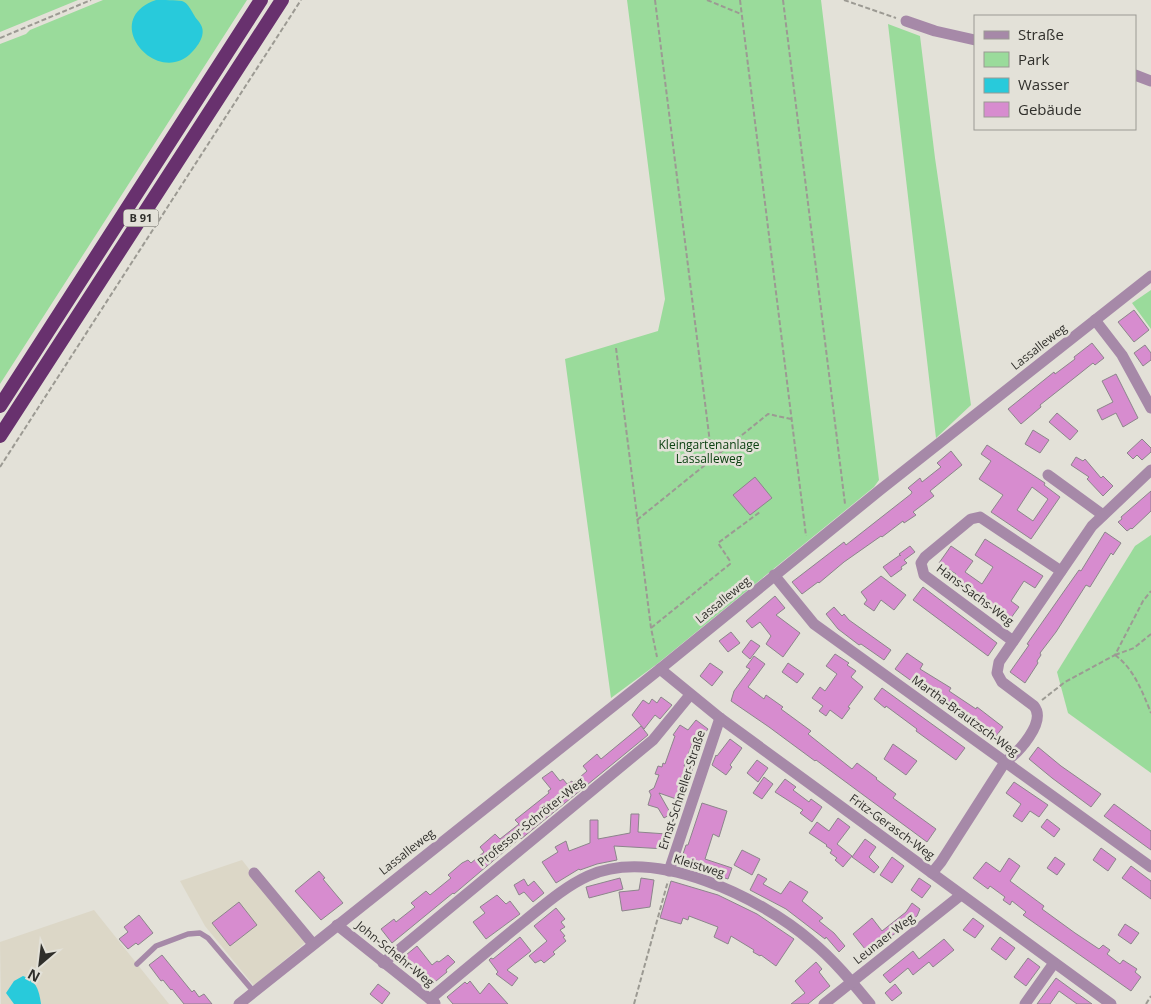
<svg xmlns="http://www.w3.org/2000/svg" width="1151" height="1004" font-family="'Open Sans',sans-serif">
<rect width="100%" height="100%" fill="#e3e1d8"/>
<g fill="#dcd7c7">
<polygon points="242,860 306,942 254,986 205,926 180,881"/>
<polygon points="94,910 169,1004 1,1004 0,942"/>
</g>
<g fill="#9adb9b">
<polygon points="0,0 78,0 0,32"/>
<polygon points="103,0 247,0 0,384 0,44 26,34 30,30"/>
<polygon points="627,0 821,0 879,480 874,487 657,664 611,698 565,359 658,331 665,299"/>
<polygon points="888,24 920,36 935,158 971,405 936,438"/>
<polygon points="1151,290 1151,329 1132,303"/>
<polygon points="1151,535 1151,773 1068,713 1057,672 1135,546"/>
</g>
<g fill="#28cadb">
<path d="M156,0C163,0 176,0 182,1C188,3 191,10 194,15C196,19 199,21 201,25C206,34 199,45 192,52C158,89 98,20 156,0Z"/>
<path d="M23,976C37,981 39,991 41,1004H14L6,993L14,981Z"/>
</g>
<g fill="#d78ccf" stroke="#8c858b" fill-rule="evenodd">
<polygon points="1134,310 1149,330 1134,342 1118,322"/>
<polygon points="1092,343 1104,358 1095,365 1093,363 1078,375 1040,405 1041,407 1021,424 1008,409 1054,372 1055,374 1075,359 1074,357"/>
<polygon points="1145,345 1151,353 1151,360 1143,366 1134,353"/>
<polygon points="1116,374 1138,418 1123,427 1116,413 1102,420 1097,410 1113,402 1102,381"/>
<polygon points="1057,413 1078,431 1070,440 1049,422"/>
<polygon points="1033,430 1049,440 1040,453 1025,444"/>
<polygon points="1142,439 1151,448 1151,452 1142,460 1137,455 1133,459 1127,453"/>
<path d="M987,445L1045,483L1044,485L1060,497L1031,539L991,512L1003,495L979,479L991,461L981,454ZM1032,487L1048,499L1033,521L1017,510Z"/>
<polygon points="951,451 962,465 930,491 934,496 913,512 916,515 904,523 903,521 882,537 881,536 844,562 819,583 818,582 802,594 792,582 844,542 846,545 911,494 912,492 908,488 920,478 922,482 941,467 937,463"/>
<polygon points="1076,457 1083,461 1085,459 1101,478 1103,476 1113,486 1103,496 1087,479 1089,477 1071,465"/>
<polygon points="755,477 772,498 750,515 733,495"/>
<polygon points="1151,491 1151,511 1132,529 1131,528 1127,531 1118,522 1122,519 1121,517"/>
<polygon points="1105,532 1121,543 1113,555 1111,553 1090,587 1086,585 1056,632 1040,653 1041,655 1037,661 1038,663 1025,683 1010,672 1029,645 1027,644 1067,587 1079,570 1081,571"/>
<polygon points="985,539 1043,576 1035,588 1024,581 1011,601 1019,607 1008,622 957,585 959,582 953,578 956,574 939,563 951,546 973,561 965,572 982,584 993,567 975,555"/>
<polygon points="910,546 915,552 904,560 907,563 901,567 902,569 891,577 883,567 900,555 901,556 899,554"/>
<polygon points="881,576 906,595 894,610 881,600 874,611 864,604 867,600 861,592"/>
<polygon points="923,587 997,643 988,656 913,600"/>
<polygon points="775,596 785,608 776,615 800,633 783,657 766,644 771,636 760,622 752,628 746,621"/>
<polygon points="834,607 842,616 844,614 849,620 891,650 884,660 861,644 859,645 838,629 826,614"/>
<polygon points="731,632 740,643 728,652 719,641"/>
<polygon points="751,640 760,646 750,659 742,652"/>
<polygon points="907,653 923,664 920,669 951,688 949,691 976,709 977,707 1003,727 993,740 967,718 966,719 953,711 895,669"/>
<polygon points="835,654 849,663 847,665 856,671 851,677 863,687 848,707 850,708 842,719 830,710 826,716 819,711 823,706 812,698 820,687 825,691 837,674 826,666"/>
<polygon points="754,656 765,664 748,687 764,699 766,695 783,707 781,709 811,731 808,734 852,769 857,763 877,778 876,779 896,794 893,798 936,829 927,842 816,760 815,761 769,727 731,701 734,691 750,669 746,667"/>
<polygon points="710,663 723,672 712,686 700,676"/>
<polygon points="788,663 804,674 797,683 782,672"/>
<polygon points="882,688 965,748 956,760 916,731 917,729 886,706 885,708 874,699"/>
<polygon points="661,697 672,705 660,719 655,715 644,729 632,715 643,700 649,704 652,699 657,703"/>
<polygon points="696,720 708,729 695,746 692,744 684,766 693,768 682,801 659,793 671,814 664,818 658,808 648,805 651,795 649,791 654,788 659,775 655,774 658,766 662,767 663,763 665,764 675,736 673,735 680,725 688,730"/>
<polygon points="641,726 648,735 521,839 520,838 513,844 454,894 453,893 392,943 381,929 394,919 396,922 415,907 411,903 426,891 430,895 451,878 448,875 462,863 468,860 471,863 484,852 480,847 495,834 500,839 519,824 515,820 549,793 548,791 551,789 542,778 552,771 560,781 563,779 567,784 572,781 573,783 587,771 583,766 597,754 601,759"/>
<polygon points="730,739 742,748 730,765 732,767 726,775 712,765 716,755 717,756"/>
<polygon points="893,744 917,761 906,775 884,759"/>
<polygon points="1038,747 1061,766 1101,794 1091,807 1052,778 1029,759"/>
<polygon points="757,760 768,768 758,782 747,773"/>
<polygon points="764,777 773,784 762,799 753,793"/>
<polygon points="785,779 796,787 793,790 809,802 811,799 822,807 812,822 800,813 803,810 775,792"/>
<polygon points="1014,782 1048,805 1039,817 1030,811 1022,822 1013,816 1021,804 1006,793"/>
<polygon points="702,803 727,811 719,837 713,834 705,859 732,868 728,879 694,868 696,862 682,857 686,845 688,845"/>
<polygon points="1114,804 1151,831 1151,850 1104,816"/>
<polygon points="631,814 639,814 638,832 667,834 666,849 614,846 617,860 597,864 580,870 579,869 556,883 542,862 558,852 555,847 566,841 569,851 590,843 590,820 598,820 598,839 630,833"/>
<polygon points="838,818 850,827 837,844 852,856 843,867 835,860 837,858 830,853 832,850 826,846 827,845 809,833 817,822 829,831"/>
<polygon points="1047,819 1060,829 1054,837 1041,827"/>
<polygon points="865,839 876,847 869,857 879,867 874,873 852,857"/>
<polygon points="1101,848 1116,859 1108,871 1093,860"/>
<polygon points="742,850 760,859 752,875 734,865"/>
<polygon points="892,857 904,866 892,883 880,875"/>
<polygon points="1055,857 1065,864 1057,875 1047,868"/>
<polygon points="1009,858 1020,866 1010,881 1044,906 1042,909 1075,933 1099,949 1103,945 1110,950 1107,954 1120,964 1123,960 1137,969 1135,972 1141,977 1131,991 1023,915 1026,912 1012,901 1010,905 1003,900 1005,897 990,886 988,889 973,878 986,862 1000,872"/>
<polygon points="1131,866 1151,881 1151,899 1122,878"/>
<polygon points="319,871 325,878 323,879 343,903 321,920 295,891"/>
<polygon points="758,874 767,879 763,884 781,894 790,881 808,892 802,901 823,918 819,921 834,933 845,946 839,952 826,937 825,939 786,909 750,890"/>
<polygon points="620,878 623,889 589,898 586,887"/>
<polygon points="641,878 654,880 650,907 622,911 619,892 639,890"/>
<polygon points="919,878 931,886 922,898 911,890"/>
<polygon points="524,879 528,886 534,881 544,893 533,902 524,892 519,895 514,885"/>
<polygon points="671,881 718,895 757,914 794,939 776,966 761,955 760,956 753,952 754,950 731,936 728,944 714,937 718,927 689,916 688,920 683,918 681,924 660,918"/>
<polygon points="497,895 506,904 510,901 520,914 486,939 473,922 485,913 480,907"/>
<polygon points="239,902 257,925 230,946 212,923"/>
<polygon points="912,903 920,909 917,916 869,954 853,934 872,918 882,931 906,912"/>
<polygon points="556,908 565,919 561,922 565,927 560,930 565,936 563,937 566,941 553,952 555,954 544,963 541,960 535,963 529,956 547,941 534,926"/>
<polygon points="139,915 153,933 138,945 136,943 128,949 119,939 128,932 124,927"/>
<polygon points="973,918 984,926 975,938 963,930"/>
<polygon points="1125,924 1139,933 1131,944 1118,935"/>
<polygon points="520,937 531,951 507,970 518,978 512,986 496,974 498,972 489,960 491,958 493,959"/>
<polygon points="1000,937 1015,948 1006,960 991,949"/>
<polygon points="944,939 954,950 933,967 929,962 913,975 908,968 890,983 883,975 913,951 919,959"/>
<polygon points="417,946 432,965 437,961 439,962 448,955 455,962 446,970 447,972 430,986 414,967 410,970 401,959"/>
<polygon points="162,955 192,992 194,990 199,997 204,994 212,1004 184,1004 172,989 171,990 163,980 161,981 149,965"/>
<polygon points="1028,958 1040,967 1026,986 1014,977"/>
<polygon points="816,962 822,969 819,972 830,986 808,1004 791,1004 805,993 795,981"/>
<polygon points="1056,978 1071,989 1092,1004 1077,1004 1059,991 1050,1004 1037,1004"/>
<polygon points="470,981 480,994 489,983 508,1004 453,1004 447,997 465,982 467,984"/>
<polygon points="378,984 390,993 382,1004 370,994"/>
<polygon points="895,984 902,993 892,1001 885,993"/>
</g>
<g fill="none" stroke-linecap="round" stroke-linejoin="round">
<g stroke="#9c9a93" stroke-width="2" stroke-dasharray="5 2.5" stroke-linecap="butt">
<polyline points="655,0 712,459"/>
<polyline points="707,0 741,14"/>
<polyline points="740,0 806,536"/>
<polyline points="783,0 845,504"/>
<polyline points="844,0 896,18"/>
<polyline points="0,38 91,0"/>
<polyline points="616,348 651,628 657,657"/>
<polyline points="0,467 301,0"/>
<polyline points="637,520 768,414 791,419"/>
<polyline points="651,628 730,564 730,561 718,543 760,512"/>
<path d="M1115,655C1134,669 1142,691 1151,713"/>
<polyline points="1115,655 1134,648 1151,634"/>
<polyline points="1042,700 1065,682 1115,655 1143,601 1151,591"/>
<polyline points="634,1004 668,881"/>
<polyline points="1146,1004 1151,996"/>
</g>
<polyline stroke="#a689a8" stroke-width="5.5" points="137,964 156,946 188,934 200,933 208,938 254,992"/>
<g stroke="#a689a8" stroke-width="11">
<polyline points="906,21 935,31 975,40"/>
<polyline points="1135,75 1151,81"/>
<polyline points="1095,320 1122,355 1151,408"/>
<polyline points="1048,475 1103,515"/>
<polyline points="774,575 814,624 1151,867"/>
<polyline points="1013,641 924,575 921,563 925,557 971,519 980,517 1061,571"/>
<polyline points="660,669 720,718 1111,1004"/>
<polyline points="669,871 720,718"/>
<polyline points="254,873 313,944"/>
<path d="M932,873L941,862L1005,762C1018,753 1047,722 1034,706L1002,682L997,673L999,662L1092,526L1151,470"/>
<polyline points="337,925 435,1003"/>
<polyline points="383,963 653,740 690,695"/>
<path d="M430,999C461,973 492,947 523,922C543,906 564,887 588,876C655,846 760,897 811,941C833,959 852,982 870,1004"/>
<polyline points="239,1004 660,669 880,490 1151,276"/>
<polyline points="824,1004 961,895"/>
<polyline points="1025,1004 1054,963"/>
</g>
<g stroke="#68316e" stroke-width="14">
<polyline points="0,406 261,0"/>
<polyline points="0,436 282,0"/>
</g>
</g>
<g text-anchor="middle" stroke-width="5" stroke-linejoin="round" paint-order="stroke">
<rect fill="#e3e1d8" stroke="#66645f" stroke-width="1" x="123.5" y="209.5" width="35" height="17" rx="4"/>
<g font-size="11" font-weight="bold" fill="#302f2b">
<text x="141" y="222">B 91</text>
</g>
<g font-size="12" fill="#302f2b" stroke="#e3e1d8">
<text transform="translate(1039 347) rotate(-38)" y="4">Lassalleweg</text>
<text transform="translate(975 595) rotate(37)" y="4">Hans-Sachs-Weg</text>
<text transform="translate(723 600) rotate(-39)" y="4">Lassalleweg</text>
<text transform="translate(965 716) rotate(36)" y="4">Martha-Brautzsch-Weg</text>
<text transform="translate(682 790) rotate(-72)" y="4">Ernst-Schneller-Straße</text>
<text transform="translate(531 822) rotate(-39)" y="4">Professor-Schröter-Weg</text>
<text transform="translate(892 827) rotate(36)" y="4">Fritz-Gerasch-Weg</text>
<text transform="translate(407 852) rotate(-38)" y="4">Lassalleweg</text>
<text transform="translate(699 866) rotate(17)" y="4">Kleistweg</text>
<text transform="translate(884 939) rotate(-38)" y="4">Leunaer Weg</text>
<text transform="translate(395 954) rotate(39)" y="4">John-Schehr-Weg</text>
</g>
<g font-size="12" fill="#0c4112" stroke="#e3e1d8">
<text x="709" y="449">Kleingartenanlage<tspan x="709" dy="14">Lassalleweg</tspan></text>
</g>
</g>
<rect x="974" y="15" width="162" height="115" fill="#e3e1d8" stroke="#9b9a93"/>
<rect x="984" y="31" width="25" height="8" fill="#a689a8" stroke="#9b9a93"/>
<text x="1018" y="40" font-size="15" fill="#302f2b">Straße</text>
<rect x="984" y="52" width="25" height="15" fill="#9adb9b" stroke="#9b9a93"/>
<text x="1018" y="65" font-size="15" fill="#302f2b">Park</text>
<rect x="984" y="78" width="25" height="15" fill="#28cadb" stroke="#9b9a93"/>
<text x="1018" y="90" font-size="15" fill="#302f2b">Wasser</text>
<rect x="984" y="102" width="25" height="15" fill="#d78ccf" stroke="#9b9a93"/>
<text x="1018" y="115" font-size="15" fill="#302f2b">Gebäude</text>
<g transform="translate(40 964) rotate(208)" stroke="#e3e1d8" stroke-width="4" paint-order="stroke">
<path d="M0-4L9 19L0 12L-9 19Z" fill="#302f2b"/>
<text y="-8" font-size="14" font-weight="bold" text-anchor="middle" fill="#302f2b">N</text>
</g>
</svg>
